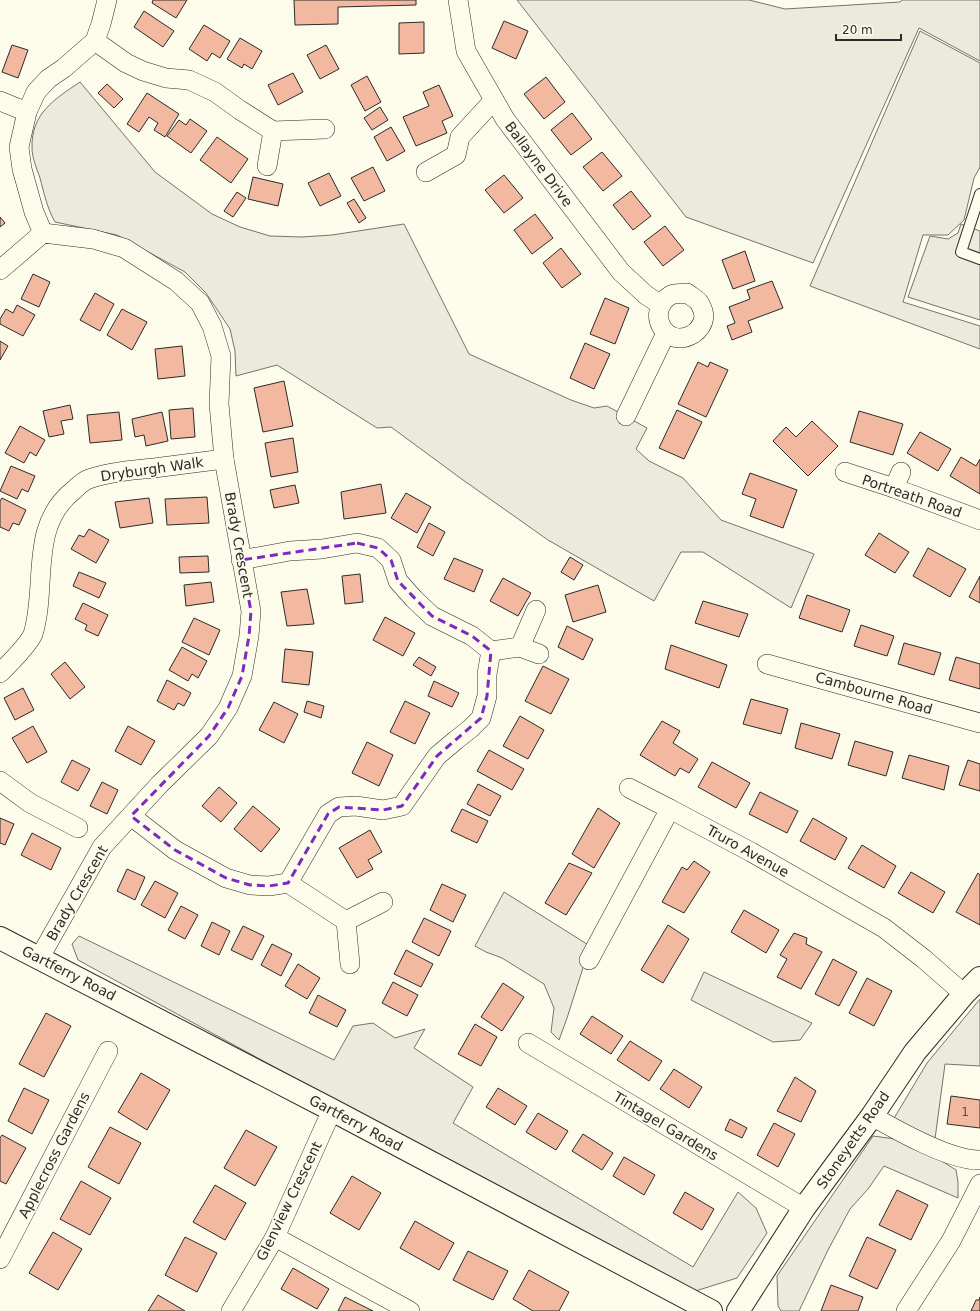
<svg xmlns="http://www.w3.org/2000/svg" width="980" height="1311" font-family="'DejaVu Sans',sans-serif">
<rect width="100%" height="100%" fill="#fdfbea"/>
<g fill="#ecebdb" stroke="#74746e">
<polygon points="517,0 749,0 785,9 900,2 902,0 980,0 980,61 919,28 813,263 686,217"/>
<polygon points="920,31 980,63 980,167 974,178 964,220 948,235 923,235 903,302 980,326 980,349 810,286"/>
<path d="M80,82L155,172L212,214L240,227L270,236L302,237L332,235L404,224L469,354L571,400L594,408L607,406L647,428L636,449L649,461L683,478L721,520L814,554L791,608L703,552H681L654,601L548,540L463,480L391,427L377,428L277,365L236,376L235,351L230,329L206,293L185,272L117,235L55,222C47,208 44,193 40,178C37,169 32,158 32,148C31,113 55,99 80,82Z"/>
<polygon points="504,892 590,946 567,1018 559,1040 551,1032 554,1008 544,984 502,958 486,952 475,946"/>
<polygon points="79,936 334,1060 353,1026 373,1023 395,1038 425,1029 414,1048 473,1087 453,1123 693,1267 738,1192 756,1208 767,1233 737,1278 689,1293 78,960 72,944"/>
<polygon points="704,972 812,1023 800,1040 773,1042 691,1000"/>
<polygon points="980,999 980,1066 945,1064 935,1139 893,1120 927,1063"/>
<polygon points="873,1136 903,1140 937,1158 956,1170 958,1182 958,1198 884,1166 868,1189 850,1209 828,1250 799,1311 781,1311 778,1306 777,1276"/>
</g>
<polygon fill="#eceadb" stroke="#74746e" points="961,224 980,231 980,320 908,297 930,236 948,239 958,233"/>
<g fill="#f2b8a0" stroke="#2b2b2b">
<polygon points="153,0 187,0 176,18 152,3"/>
<polygon points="294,0 416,0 416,5 338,7 338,24 295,25"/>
<polygon points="144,11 174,31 163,47 134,27"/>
<polygon points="504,21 528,31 516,59 492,48"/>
<polygon points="424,22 424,53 399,54 399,23"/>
<polygon points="204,25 230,41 220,58 212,53 207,61 189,49"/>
<polygon points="240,38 262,51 252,69 244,64 242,68 227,59"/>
<polygon points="12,45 28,50 18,78 2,72"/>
<polygon points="326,45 339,69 320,79 307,55"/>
<polygon points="293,73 303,92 278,105 268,85"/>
<polygon points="367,76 381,102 365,111 351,85"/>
<polygon points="546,77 565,102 544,119 524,94"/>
<polygon points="107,84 123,99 114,108 98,93"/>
<polygon points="439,85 453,116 442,121 447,133 416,146 403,117 429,106 423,92"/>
<polygon points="147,93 179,114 165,137 154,130 158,123 149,117 139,132 127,124"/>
<polygon points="380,107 388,120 372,130 364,118"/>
<polygon points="572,113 592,139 571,155 551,130"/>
<polygon points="190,119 207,131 191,153 167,136 179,120 186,125"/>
<polygon points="391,127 405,151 387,161 374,137"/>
<polygon points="217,137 248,159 231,183 200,160"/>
<polygon points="602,152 622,176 603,191 583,167"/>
<polygon points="373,167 385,191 364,201 351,178"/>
<polygon points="329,173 341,196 320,206 308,183"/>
<polygon points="504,175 523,198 504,213 485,190"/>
<polygon points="253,177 283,184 278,206 248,199"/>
<polygon points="631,191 651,216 633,230 613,205"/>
<polygon points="237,192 246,198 233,217 224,211"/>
<polygon points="354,199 366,218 359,223 347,203"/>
<polygon points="535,214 553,238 532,254 514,230"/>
<polygon points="0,217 5,223 0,227"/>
<polygon points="665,226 684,250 663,266 644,242"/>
<polygon points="561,248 581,274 562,288 543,263"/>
<polygon points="745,251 755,281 733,289 722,260"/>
<polygon points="33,274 50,282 39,307 21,299"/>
<polygon points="772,281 783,308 748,321 752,332 732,340 727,326 735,323 729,307 750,299 747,290"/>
<polygon points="95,293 114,304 100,331 80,320"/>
<polygon points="605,298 629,308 615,344 590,334"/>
<polygon points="17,305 35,315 23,336 0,324 0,319 6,309 13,313"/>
<polygon points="122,309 147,322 132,350 107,335"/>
<polygon points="0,341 8,346 0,360"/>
<polygon points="585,343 610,354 594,389 570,378"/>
<polygon points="182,346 185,376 158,379 155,349"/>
<polygon points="698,362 708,367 710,362 728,370 706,417 678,404"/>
<polygon points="284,381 293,426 263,432 254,388"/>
<polygon points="70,405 73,419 61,421 64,434 49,437 43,411"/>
<polygon points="193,408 195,437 171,439 169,410"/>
<polygon points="677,410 702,422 684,459 659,448"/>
<polygon points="859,411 903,424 893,455 850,442"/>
<polygon points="119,412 122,440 90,443 87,415"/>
<polygon points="162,412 168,441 146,446 144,435 135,437 132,419"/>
<polygon points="812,421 838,446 808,476 773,441 786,427 796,437"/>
<polygon points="20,426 45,440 36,456 30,452 24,463 5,453"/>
<polygon points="920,432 951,449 938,471 907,453"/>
<polygon points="293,438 298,472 271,477 265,443"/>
<polygon points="961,457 976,466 980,459 980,494 950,476"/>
<polygon points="11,466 35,476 28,492 22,489 17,499 0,491"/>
<polygon points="750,473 797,490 783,528 750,516 756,499 742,494"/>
<polygon points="381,484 386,513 344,519 341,492"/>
<polygon points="295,485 299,503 274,508 270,490"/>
<polygon points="406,493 431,507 417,533 391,518"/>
<polygon points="207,497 209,523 167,525 165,499"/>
<polygon points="2,498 26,510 19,525 13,523 9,531 0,527 0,501"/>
<polygon points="149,498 153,523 120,528 115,502"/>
<polygon points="429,523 445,532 433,556 417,547"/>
<polygon points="89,529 109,540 96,563 71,549 79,535 84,537"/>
<polygon points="879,533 909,552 895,573 865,555"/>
<polygon points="928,548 966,569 950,597 913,576"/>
<polygon points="208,556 209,572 180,573 179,557"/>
<polygon points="570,557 583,565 574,580 561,572"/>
<polygon points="454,558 483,570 474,592 444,579"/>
<polygon points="79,572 106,583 99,598 73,586"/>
<polygon points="360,574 363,602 345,604 342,576"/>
<polygon points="980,576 980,603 969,597"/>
<polygon points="503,578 531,593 518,616 490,601"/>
<polygon points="211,582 214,602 186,606 184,585"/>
<polygon points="598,585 606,612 573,622 565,595"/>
<polygon points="307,589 314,624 287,626 281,592"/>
<polygon points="807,595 850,610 842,632 799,618"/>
<polygon points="703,601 748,614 739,637 695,623"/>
<polygon points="83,603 108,615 98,636 85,630 87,625 75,619"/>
<polygon points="385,617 415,633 403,656 373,640"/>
<polygon points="194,618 220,630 209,655 182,642"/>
<polygon points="861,625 894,636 887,656 854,646"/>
<polygon points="567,626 593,639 583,660 558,647"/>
<polygon points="904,643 941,653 934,675 898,664"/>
<polygon points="671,645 727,665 719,688 665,669"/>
<polygon points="182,647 207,661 198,678 192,674 188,681 169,670"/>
<polygon points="285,649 313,652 309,685 282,682"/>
<polygon points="419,657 436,667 431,676 413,665"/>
<polygon points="956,657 980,664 980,689 949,680"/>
<polygon points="65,662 85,687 70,699 51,674"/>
<polygon points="543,666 569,679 551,714 525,701"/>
<polygon points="167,680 191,693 184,706 178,703 174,710 157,701"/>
<polygon points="434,681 459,693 452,707 428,696"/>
<polygon points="23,688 34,710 15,720 4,698"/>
<polygon points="751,699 788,709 781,734 743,724"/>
<polygon points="307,701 324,706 321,718 304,712"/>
<polygon points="405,701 430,713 415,744 390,732"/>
<polygon points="274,702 298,714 284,743 259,730"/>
<polygon points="520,716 544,730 528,759 503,746"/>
<polygon points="662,721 680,731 673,743 698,759 689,773 680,768 675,776 640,755"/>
<polygon points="801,723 840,734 832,759 795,748"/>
<polygon points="33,726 47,752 27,763 12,738"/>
<polygon points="128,726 155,741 141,765 115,751"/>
<polygon points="855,741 893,752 886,776 848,765"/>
<polygon points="367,742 393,755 379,786 352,773"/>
<polygon points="489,750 524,769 512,790 477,771"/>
<polygon points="909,755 949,766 944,790 902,778"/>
<polygon points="72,760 90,769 78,791 61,782"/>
<polygon points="968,760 980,764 980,791 959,785"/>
<polygon points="712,762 750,783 736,808 698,787"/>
<polygon points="102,782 118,790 107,814 90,806"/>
<polygon points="478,784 501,796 490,816 467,804"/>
<polygon points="219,787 237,803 221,822 202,806"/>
<polygon points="760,792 798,811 787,833 749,814"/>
<polygon points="253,806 280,829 261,852 234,829"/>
<polygon points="598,808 620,823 594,868 572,854"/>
<polygon points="462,809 488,821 477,843 451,831"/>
<polygon points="0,818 14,824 5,845 0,843"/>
<polygon points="813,818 847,838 835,860 800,841"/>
<polygon points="370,830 382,852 368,860 373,869 357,878 339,848"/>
<polygon points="32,833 61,848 51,870 21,855"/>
<polygon points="862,845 896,866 884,888 848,868"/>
<polygon points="694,861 710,872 684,913 662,902 682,867 687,870"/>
<polygon points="569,863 592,873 566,915 545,903"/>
<polygon points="127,869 145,877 135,900 117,891"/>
<polygon points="911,872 945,892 933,913 898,893"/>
<polygon points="978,873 980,875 980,925 956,912"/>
<polygon points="155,881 178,893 165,918 141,905"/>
<polygon points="442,884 466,895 453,922 430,910"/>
<polygon points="181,906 198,915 185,939 168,930"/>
<polygon points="744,910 779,930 766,953 731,932"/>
<polygon points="424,918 451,931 439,956 412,942"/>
<polygon points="212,922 230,931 219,955 201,946"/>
<polygon points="668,925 689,939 663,983 641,970"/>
<polygon points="243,926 264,936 252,960 231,950"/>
<polygon points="794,933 807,938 806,944 822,952 801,989 777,977 787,959 780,955"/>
<polygon points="272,944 292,954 281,976 261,965"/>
<polygon points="406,950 433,964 421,987 394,974"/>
<polygon points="833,959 857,972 839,1006 815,994"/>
<polygon points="298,964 320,978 307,999 285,986"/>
<polygon points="867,978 892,991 874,1026 849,1013"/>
<polygon points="393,982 418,995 407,1016 382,1003"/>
<polygon points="503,983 524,997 502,1031 481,1017"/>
<polygon points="318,995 346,1010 337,1027 309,1013"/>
<polygon points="46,1013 71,1026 44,1077 19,1064"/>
<polygon points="592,1016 623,1036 611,1054 580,1034"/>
<polygon points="475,1024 497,1037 481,1066 458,1054"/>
<polygon points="630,1041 662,1061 649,1081 617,1060"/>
<polygon points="674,1069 702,1087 689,1108 660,1089"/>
<polygon points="141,1073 170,1090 147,1130 118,1112"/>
<polygon points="795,1077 816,1091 801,1122 777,1111"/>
<polygon points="24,1088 49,1100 32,1134 8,1121"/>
<polygon points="498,1088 527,1106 515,1125 486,1107"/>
<polygon points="951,1096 980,1100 980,1128 947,1124"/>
<polygon points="538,1113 568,1131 556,1150 526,1132"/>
<polygon points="730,1119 747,1128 742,1138 725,1130"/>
<polygon points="774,1123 795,1134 778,1167 757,1155"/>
<polygon points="110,1127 141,1143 119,1184 88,1167"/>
<polygon points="246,1130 277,1147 255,1186 224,1168"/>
<polygon points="583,1134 613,1153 602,1170 572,1151"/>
<polygon points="2,1135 26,1148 6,1184 0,1181 0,1138"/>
<polygon points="624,1157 655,1175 644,1195 613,1176"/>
<polygon points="352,1176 381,1193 359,1230 330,1213"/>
<polygon points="81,1181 111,1198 90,1235 60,1219"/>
<polygon points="215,1185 246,1203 225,1240 193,1222"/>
<polygon points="897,1190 928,1205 911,1240 879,1225"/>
<polygon points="685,1192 714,1209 702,1230 673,1213"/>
<polygon points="415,1221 454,1243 439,1270 400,1248"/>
<polygon points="53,1232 82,1249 58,1290 29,1273"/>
<polygon points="185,1237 217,1253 197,1292 165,1275"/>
<polygon points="867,1237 896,1250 877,1289 849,1276"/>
<polygon points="468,1251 508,1271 493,1300 453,1280"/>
<polygon points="293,1268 329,1289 317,1309 281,1289"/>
<polygon points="529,1270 569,1292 559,1311 533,1311 513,1299"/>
<polygon points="831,1285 863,1297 858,1311 821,1311"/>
<polygon points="158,1295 185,1311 148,1311"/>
<polygon points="345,1297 373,1311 338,1311"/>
<polygon points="980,1297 980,1311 971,1311 976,1300 979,1300"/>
</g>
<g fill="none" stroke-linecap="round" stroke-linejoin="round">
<g stroke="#2b2b2b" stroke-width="12">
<polyline id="lane" points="980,194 961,252 980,259"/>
</g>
<g stroke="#2b2b2b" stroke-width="20">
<g id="street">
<polyline points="458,0 466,51 505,119 621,272 646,295 661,305"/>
<polyline points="95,41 126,63 143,71 166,78 189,80 215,92 240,110 273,131 325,129"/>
<polyline points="0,101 27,112"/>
<polyline points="267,166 273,131"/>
<polyline points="426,172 456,155 460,137 494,100"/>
<polyline points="43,233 34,212 22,169 19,147 27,112 36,92 48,79 64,68 95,41 101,24 107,0"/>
<polyline points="0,270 43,233 93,239 124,248 176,281 200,303 212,326 221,356 219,404 224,459 251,611 249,636 242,676 228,708 209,736 160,784 102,847 40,957"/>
<path d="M687,293C696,300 699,299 703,311C703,312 704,315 704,317C703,324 699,330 693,334C665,351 644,310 671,295C675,293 682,294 687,293Z"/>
<polyline points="626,416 666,333"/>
<polyline points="845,472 894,488 980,520"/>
<polyline points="894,488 901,472"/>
<polyline points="520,647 539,654"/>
<polyline points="491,651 520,647 536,610"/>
<polyline points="767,664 980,723"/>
<path d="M0,673C8,665 29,644 33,634C48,585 28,526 74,490C78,486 83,481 89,479C109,472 133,470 154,468C178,465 201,462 224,459"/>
<polyline points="0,781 30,803 78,828"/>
<polyline points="629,788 670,809"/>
<polyline points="131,816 175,850 226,878 250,885 269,886 288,883 328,814 339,807 356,806 383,810 402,806 437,756 456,740 470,729 481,718 487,696 487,674 491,651 472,636 432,616 414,599 398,581 391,560 378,548 357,543 322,549 290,551 241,560"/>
<polyline points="288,883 346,921 383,902"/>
<polyline points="346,921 350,964"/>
<polyline points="589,960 670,809 751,852 884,928 924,959 964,994"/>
<polyline points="528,1043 804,1208"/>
<path d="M872,1116C898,1131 951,1161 980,1160"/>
<polyline points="275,1237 410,1311"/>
<polyline points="0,1259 108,1051"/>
<polyline points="231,1311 275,1237 332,1110"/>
<polyline points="906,1311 951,1241 980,1184"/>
</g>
</g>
<g stroke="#2b2b2b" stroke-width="24">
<g id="secondary">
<polyline points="0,938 332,1110 711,1311"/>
<polyline points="738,1311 804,1208 872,1116 915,1052 964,994 980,978"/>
</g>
</g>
<use href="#lane" stroke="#fdfbea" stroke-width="10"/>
<use href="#street" stroke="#fdfbea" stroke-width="19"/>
<use href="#secondary" stroke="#fdfbea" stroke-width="22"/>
</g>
<path fill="none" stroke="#7b2cbf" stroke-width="3" stroke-dasharray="8 5" stroke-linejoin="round" d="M357,543L378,548L391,560L398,581L432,616L472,636L491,651L487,696L481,718L437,756L402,806L383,810L339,807L328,814L288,883L269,886L250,885L226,878L175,850L131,816L209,736L228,708L242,676L249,636L251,611L241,560Z"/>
<g text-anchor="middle" stroke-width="3" stroke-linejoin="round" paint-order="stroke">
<g font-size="12" fill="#5d4e48">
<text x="965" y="1116">1</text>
</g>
<g font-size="14" fill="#2b2b2b" stroke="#fdfbea">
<text transform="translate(539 164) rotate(53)" y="5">Ballayne Drive</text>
<text transform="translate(152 469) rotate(-8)" y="5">Dryburgh Walk</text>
<text transform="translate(912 496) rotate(19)" y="5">Portreath Road</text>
<text transform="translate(239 545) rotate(80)" y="5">Brady Crescent</text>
<text transform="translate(874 693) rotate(16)" y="5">Cambourne Road</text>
<text transform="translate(748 851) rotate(29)" y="5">Truro Avenue</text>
<text transform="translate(77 893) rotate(-60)" y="5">Brady Crescent</text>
<text transform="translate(69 973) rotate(27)" y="5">Gartferry Road</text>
<text transform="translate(356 1123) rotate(28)" y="5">Gartferry Road</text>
<text transform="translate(666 1126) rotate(31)" y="5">Tintagel Gardens</text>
<text transform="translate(853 1140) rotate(-55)" y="5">Stoneyetts Road</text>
<text transform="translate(54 1155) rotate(-63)" y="5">Applecross Gardens</text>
<text transform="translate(289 1201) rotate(-64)" y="5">Glenview Crescent</text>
</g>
</g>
<path d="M836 34v6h65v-6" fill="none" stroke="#2b2b2b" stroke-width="2"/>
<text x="842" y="34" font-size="12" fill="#2b2b2b" stroke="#fdfbea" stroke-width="3" paint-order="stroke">20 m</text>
</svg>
